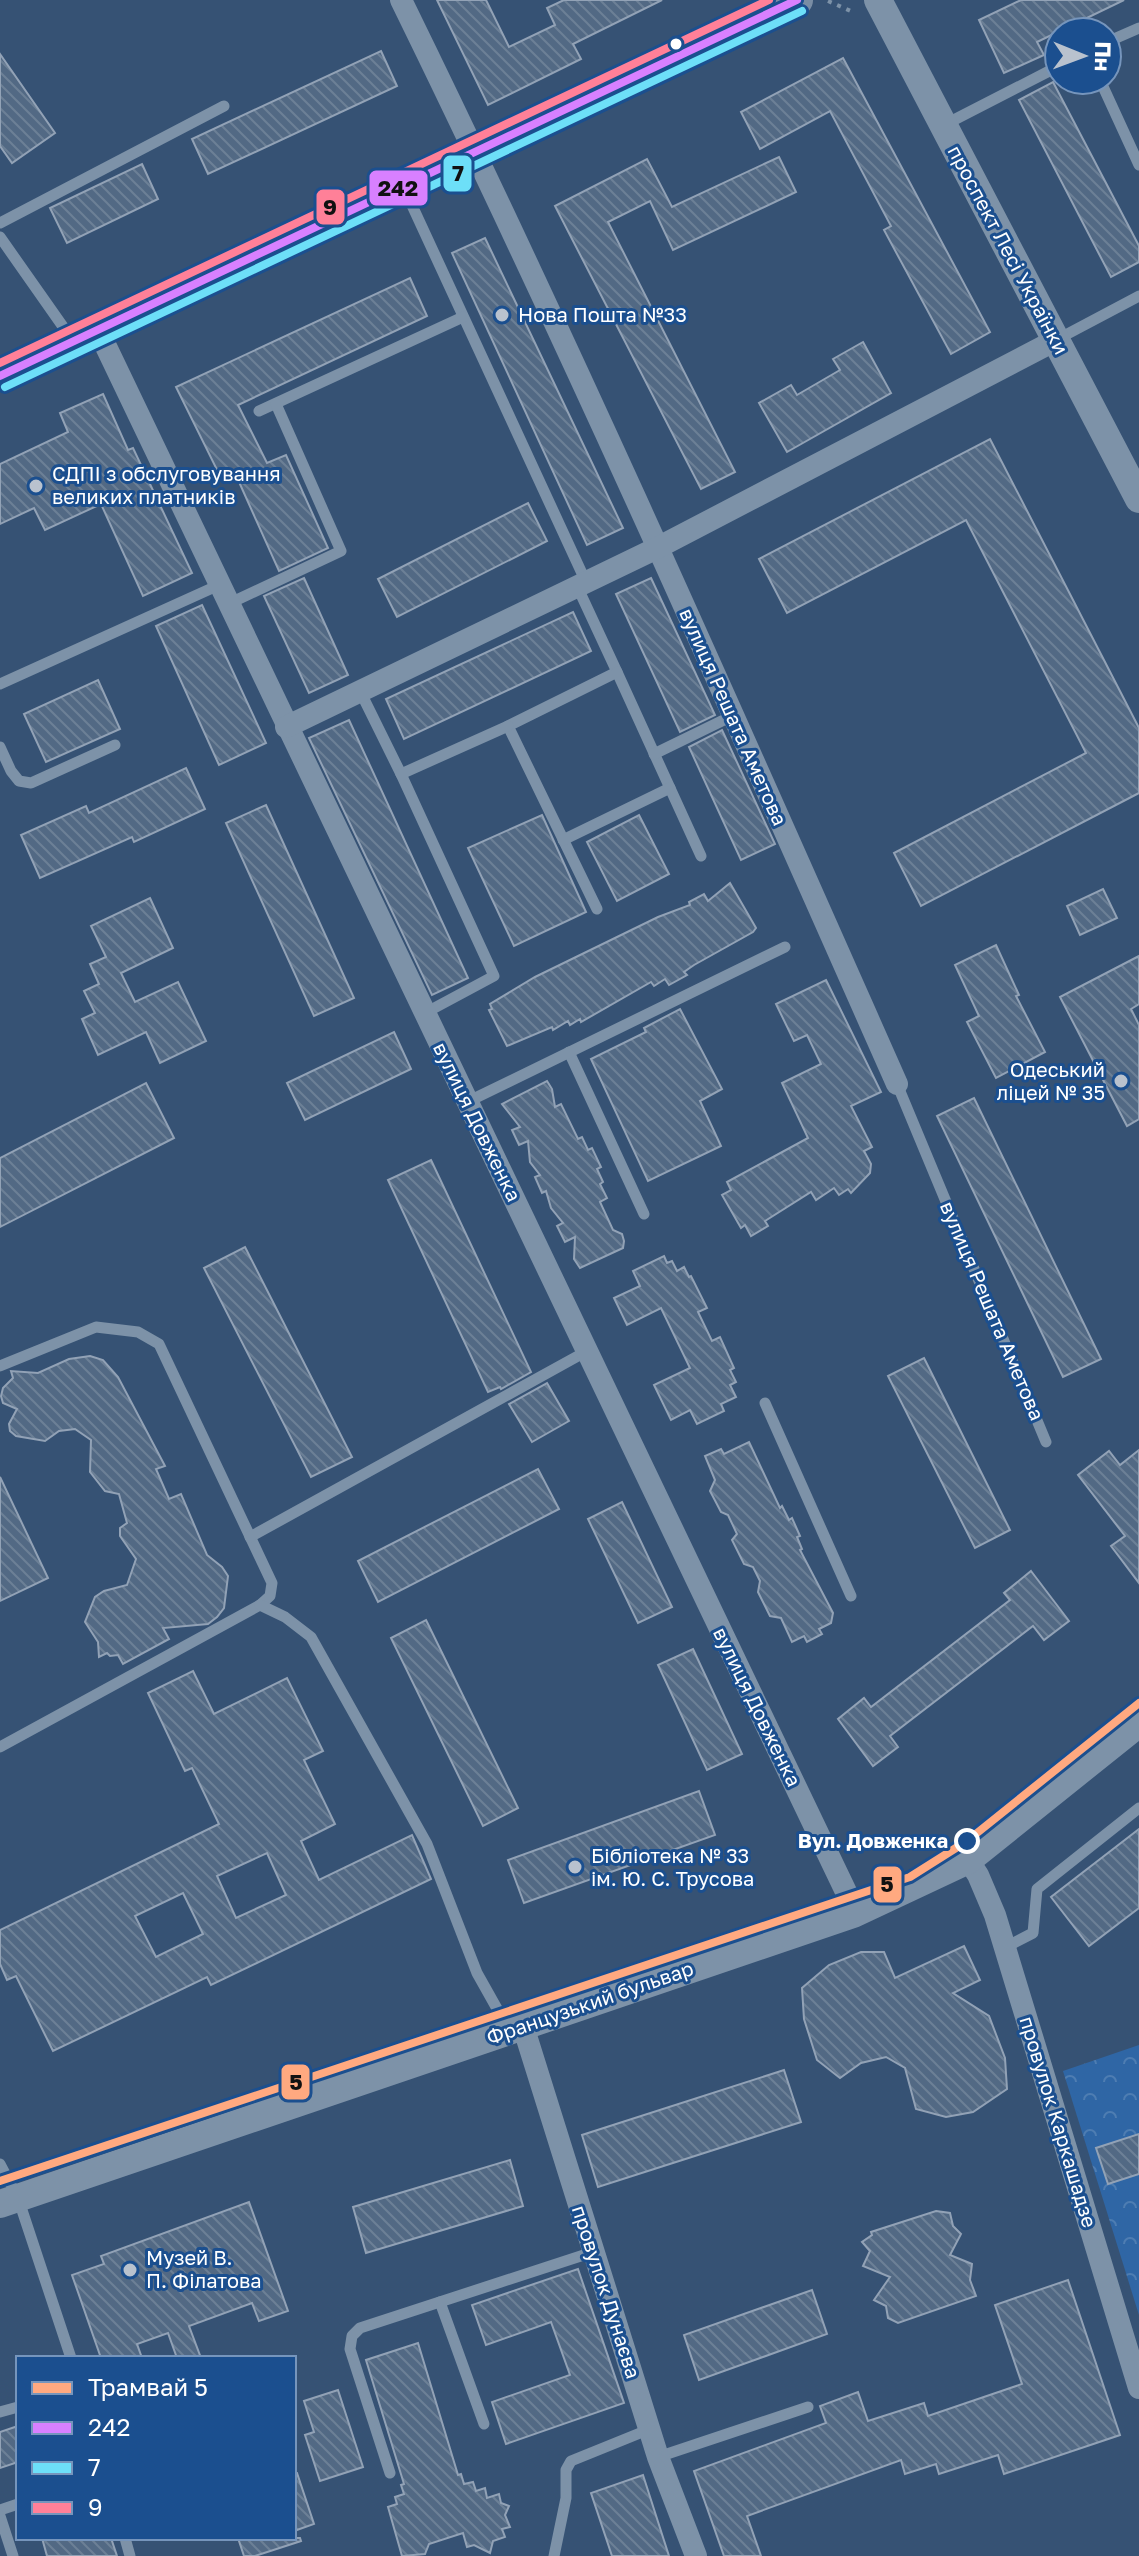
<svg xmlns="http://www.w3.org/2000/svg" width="1139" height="2556" font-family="'Golos Text',sans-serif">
<defs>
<pattern id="forest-crowns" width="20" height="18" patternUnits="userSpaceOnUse" patternTransform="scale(2)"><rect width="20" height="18" fill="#2f66a5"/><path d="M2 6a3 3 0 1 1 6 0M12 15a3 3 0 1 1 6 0" fill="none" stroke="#4e7db2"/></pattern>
<pattern id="building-back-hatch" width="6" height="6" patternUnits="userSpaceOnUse" patternTransform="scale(2)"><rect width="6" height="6" fill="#526984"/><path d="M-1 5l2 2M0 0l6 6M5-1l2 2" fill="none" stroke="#6c8096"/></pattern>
</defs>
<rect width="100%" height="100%" fill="#365274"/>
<polygon fill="url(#forest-crowns)" points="1139,2045 1139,2315 1063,2071"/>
<g fill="url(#building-back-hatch)" stroke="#92a2b6" stroke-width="2" fill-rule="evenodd">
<polygon points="437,0 486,0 509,47 555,25 547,8 564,0 662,0 573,44 581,59 488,105"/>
<polygon points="1021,0 1124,0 1037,42 1044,55 1004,73 979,20"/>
<polygon points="381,51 397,86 208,174 192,139"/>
<polygon points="0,54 55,133 12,163 0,146"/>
<polygon points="843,58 990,332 951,354 884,230 891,226 830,111 760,149 741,112"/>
<polygon points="1053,82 1139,246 1139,262 1111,277 1019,100"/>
<polygon points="779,157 796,192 673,250 650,201 608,222 735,472 701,489 555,206 647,159 672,207"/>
<polygon points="142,164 158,199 67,243 50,208"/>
<polygon points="485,238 623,528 587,545 452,253"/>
<polygon points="410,278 427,316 238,405 267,463 286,455 328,548 279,571 235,473 222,480 176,387"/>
<polygon points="863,342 891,393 787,452 759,403 791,385 797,395 840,370 833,359"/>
<polygon points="103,394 128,450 133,448 192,573 143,596 101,504 45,530 34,508 0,524 0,464 68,432 60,413"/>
<polygon points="990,439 1139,728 1139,793 921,906 894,853 1086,753 966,520 787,613 759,559"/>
<polygon points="528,503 547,541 397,617 378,579"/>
<polygon points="304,578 348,675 309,693 264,596"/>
<polygon points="651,578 715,715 680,732 616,594"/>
<polygon points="202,605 266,743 219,765 156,626"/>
<polygon points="573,612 591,651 404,739 386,699"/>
<polygon points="98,680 120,729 46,762 24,714"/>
<polygon points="349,720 468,978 432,995 309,738"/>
<polygon points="722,730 775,844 741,860 689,747"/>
<polygon points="186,768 205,809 134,842 132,837 40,878 21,835 86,806 89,813"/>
<polygon points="266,805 354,998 314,1016 226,823"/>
<polygon points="542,815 586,912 514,946 468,848"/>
<polygon points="639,815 669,874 617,901 587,842"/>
<polygon points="730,883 756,928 753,932 694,965 684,972 687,975 669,985 665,979 654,986 651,982 581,1022 580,1019 570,1025 568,1021 553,1030 552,1027 507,1046 489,1010 492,1009 490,1004 535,977 658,917 690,905 689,902 704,894 708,901"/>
<polygon points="1103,889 1117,918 1080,935 1067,906"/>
<polygon points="150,898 173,948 121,973 135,1002 178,982 206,1041 160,1063 146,1032 98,1055 82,1019 95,1013 84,991 99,984 90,964 106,957 91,926"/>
<polygon points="996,945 1019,995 1016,996 1045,1052 996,1078 967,1022 979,1016 955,965"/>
<polygon points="1139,956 1139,1004 1131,1009 1139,1025 1139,1119 1127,1126 1060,997"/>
<polygon points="826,980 881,1092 851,1106 872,1147 864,1151 871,1164 870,1173 851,1193 848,1189 839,1195 834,1188 816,1200 811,1192 765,1221 768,1226 751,1236 745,1225 741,1228 722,1195 731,1190 727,1182 808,1138 782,1083 821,1064 807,1035 794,1041 776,1004"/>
<polygon points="680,1009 722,1089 700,1101 721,1146 648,1181 591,1059 646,1032 644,1028"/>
<polygon points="394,1032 411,1069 305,1120 287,1083"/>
<polygon points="547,1081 552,1089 555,1107 561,1104 578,1139 582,1137 588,1150 592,1148 601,1167 597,1169 603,1182 600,1184 607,1198 600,1202 613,1230 622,1234 624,1241 623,1248 580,1268 574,1259 575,1237 565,1242 557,1226 563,1223 551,1208 546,1191 542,1193 535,1177 540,1175 530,1162 528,1141 519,1145 512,1130 520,1127 502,1104"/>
<polygon points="146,1083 174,1138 0,1227 0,1158"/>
<polygon points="974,1098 1101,1359 1063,1377 937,1116"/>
<polygon points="431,1160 531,1372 501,1389 500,1387 488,1392 388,1180"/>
<polygon points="245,1247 352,1457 311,1477 204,1268"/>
<polygon points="664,1256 667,1263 672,1261 677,1271 684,1267 689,1277 691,1276 707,1308 698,1312 712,1341 720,1337 734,1368 730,1370 736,1382 730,1385 736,1397 721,1404 724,1411 697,1424 690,1410 671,1420 654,1385 690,1368 661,1308 627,1325 614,1298 640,1286 633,1271"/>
<polygon points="90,1356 103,1360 118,1377 165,1466 156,1469 169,1499 181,1494 207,1555 222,1567 228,1576 224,1608 217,1617 208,1624 163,1628 169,1639 123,1664 118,1655 110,1656 107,1653 99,1657 98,1642 85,1622 95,1597 104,1591 127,1585 136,1559 120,1536 120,1528 127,1523 119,1494 105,1491 90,1472 91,1440 75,1429 59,1431 45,1441 16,1436 10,1431 9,1424 17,1409 3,1403 1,1396 3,1388 13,1378 11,1371 38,1373 69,1359"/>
<polygon points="924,1358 1010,1530 975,1548 888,1376"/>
<polygon points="547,1383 569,1421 532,1442 509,1404"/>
<polygon points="749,1442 780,1508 782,1506 789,1520 792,1518 800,1536 797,1537 802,1549 800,1550 833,1613 831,1623 819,1629 822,1634 807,1642 804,1636 792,1642 781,1618 770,1616 758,1592 760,1581 753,1567 744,1564 732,1540 737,1534 728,1515 721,1512 710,1491 715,1480 705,1456 721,1449 724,1454"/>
<polygon points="1139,1450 1139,1583 1111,1546 1125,1536 1078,1475 1109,1451 1120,1465"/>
<polygon points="538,1469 559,1509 378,1602 358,1561"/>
<polygon points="0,1477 48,1578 0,1601"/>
<polygon points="622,1502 672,1607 638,1623 588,1519"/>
<polygon points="1031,1571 1069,1621 1044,1640 1033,1626 890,1736 898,1747 873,1766 838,1719 864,1698 871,1707 1010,1600 1004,1593"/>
<polygon points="426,1620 518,1808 483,1826 391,1638"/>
<polygon points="693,1649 742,1754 707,1770 658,1665"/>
<path d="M193,1671L214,1714L287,1678L323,1751L304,1760L335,1824L301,1841L319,1880L412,1835L431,1879L211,1985L207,1977L53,2051L16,1976L7,1980L0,1964V1930L219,1824L192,1768L185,1771L148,1693ZM267,1853L286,1895L236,1918L217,1876ZM183,1893L203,1934L156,1957L135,1916Z"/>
<polygon points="699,1791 715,1835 524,1903 508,1860"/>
<polygon points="1139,1829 1139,1908 1089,1946 1051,1897"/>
<polygon points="964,1946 980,1980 953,1993 989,2016 1005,2058 1007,2089 973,2112 946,2117 916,2109 905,2068 886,2057 861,2063 840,2078 817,2060 804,2019 802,1988 829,1965 861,1952 884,1952 895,1978"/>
<polygon points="784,2070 801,2122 598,2187 582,2135"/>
<polygon points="1139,2134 1139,2174 1108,2184 1096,2148"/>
<polygon points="510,2160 523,2206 366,2253 353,2207"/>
<polygon points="249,2202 288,2311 259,2321 252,2303 189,2326 201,2358 177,2358 168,2333 137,2344 142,2358 101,2358 72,2275 104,2264 101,2256"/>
<polygon points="936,2211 950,2213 953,2226 961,2234 950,2255 972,2264 970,2280 976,2296 898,2323 888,2318 886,2306 874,2300 890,2277 863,2266 870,2251 862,2242 872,2235 871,2232"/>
<polygon points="578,2269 624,2403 506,2444 492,2402 570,2375 551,2322 486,2345 472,2305"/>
<polygon points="1068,2280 1120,2435 1004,2474 998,2455 939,2474 936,2464 905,2474 901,2460 747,2516 761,2556 724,2556 694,2471 826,2423 820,2406 858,2392 868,2421 924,2403 928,2416 1022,2384 995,2305"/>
<polygon points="812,2290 827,2334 699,2380 684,2335"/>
<polygon points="418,2343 458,2475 461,2474 464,2484 473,2482 476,2491 485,2488 487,2498 499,2494 501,2503 509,2506 505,2515 510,2527 502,2529 505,2537 493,2541 490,2553 474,2545 467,2547 463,2533 429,2544 425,2554 402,2556 388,2507 397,2504 395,2497 404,2494 401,2485 404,2484 366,2360"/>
<polygon points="338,2390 363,2467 320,2481 305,2435 314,2432 304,2401"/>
<polygon points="18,2426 18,2462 0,2468 0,2432"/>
<polygon points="294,2473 297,2473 314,2524 294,2531"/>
<polygon points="643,2475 669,2556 612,2556 591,2493"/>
<polygon points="42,2538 111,2538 117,2556 47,2556"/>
<polygon points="238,2538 300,2538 301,2541 255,2556 244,2556"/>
</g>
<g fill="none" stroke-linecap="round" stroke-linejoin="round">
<polyline stroke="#7d92a8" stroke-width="4" stroke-dasharray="4 6" stroke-linecap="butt" points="828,1 853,12"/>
<g stroke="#7d92a8" stroke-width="11">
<polyline points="1107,42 1139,28"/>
<polyline points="1100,80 1139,165"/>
<polyline points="946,124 1059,66"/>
<polyline points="404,188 586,582"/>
<polyline points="0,223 224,106"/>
<polyline points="0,237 71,338"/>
<polyline points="1056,340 1139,296"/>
<polyline points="259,411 463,317"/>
<polyline points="577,586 617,672 508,726 597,909"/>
<polyline points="228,604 341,551 276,404"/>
<polyline points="617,672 701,856"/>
<polyline points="0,684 219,585"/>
<polyline points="360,691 401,774"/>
<polyline points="0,747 11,771 19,781 31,783 115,745"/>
<polyline points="654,754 734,715"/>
<polyline points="563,840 670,788"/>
<polyline points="425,1013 494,976 401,774 508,726"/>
<polyline points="569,1052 644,1214"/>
<polyline points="897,1084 1046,1442"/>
<polyline points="467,1102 785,947"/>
<polyline points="0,1366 96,1327 138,1332 159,1344 272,1583 270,1596 260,1605 0,1747"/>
<polyline points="765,1403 851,1596"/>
<polyline points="250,1537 587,1351"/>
<polyline points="260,1605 285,1617 311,1637 427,1844 477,1973 509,2030"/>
<polyline points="1004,1948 1033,1933 1037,1889 1139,1808"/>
<polyline points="0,2164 18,2198 71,2358"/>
<polyline points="440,2302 484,2424"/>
<polyline points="0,2412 18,2407"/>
<polyline points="658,2457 808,2407"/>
<polyline points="390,2473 350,2349 352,2336 360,2328 593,2252"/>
<polyline points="0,2510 18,2504"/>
<polyline points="0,2516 13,2556"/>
<polyline points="125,2538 130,2556"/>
<polyline points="554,2556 566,2498 566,2470 571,2461 650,2429"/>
</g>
<g stroke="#7d92a8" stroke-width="22">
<path d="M401,0C576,357 736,721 897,1084"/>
<polyline points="99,332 849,1898 853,1914"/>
<polyline points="286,727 657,548 1056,340"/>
<polyline points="968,1860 978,1875 995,1915 1139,2388"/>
<polyline points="523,2026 658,2457 696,2556"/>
</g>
<g stroke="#7d92a8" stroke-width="28">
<polyline points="878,0 1139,499"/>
<polyline points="0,2204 853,1914 968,1860 1139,1723"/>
</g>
<polyline stroke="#798da4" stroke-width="32" points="0,376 797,0"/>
<g stroke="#1b4f8f" stroke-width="14">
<polyline id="bus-1" points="0,376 797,0"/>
</g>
<g stroke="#1b4f8f" stroke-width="14">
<polyline id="bus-2" points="5,387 802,11"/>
</g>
<g stroke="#1b4f8f" stroke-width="14">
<polyline id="bus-3" points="0,363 769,0"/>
</g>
<use href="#bus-1" stroke="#d880ff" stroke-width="8"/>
<use href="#bus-2" stroke="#6ddff8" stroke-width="8"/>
<use href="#bus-3" stroke="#ff8098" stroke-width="8"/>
<g stroke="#1b4f8f" stroke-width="14">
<polyline id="tram-1" points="0,2181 910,1877 967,1841 1139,1703"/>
</g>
<use href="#tram-1" stroke="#ffa980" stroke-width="8"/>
</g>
<circle fill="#fff" stroke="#1b4f8f" stroke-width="3" cx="676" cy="44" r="7"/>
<g fill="#b9c2ce" stroke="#1b4f8f" stroke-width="3">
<circle cx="502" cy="315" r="8"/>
<circle cx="36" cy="486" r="8"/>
<circle cx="1121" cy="1081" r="8"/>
<circle cx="575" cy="1867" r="8"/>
<circle cx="130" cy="2270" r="8"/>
</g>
<circle fill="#1b4f8f" stroke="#fff" stroke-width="4" cx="967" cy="1841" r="11"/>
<g text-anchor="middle" stroke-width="6" stroke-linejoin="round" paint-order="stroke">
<g font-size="20" fill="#fff" stroke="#1b4f8f">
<text transform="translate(1008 250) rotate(62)" y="7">проспект Лесі Українки</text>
<text transform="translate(733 717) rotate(66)" y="7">вулиця Решата Аметова</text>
<text transform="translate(477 1122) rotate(64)" y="7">вулиця Довженка</text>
<text transform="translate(992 1311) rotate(67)" y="7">вулиця Решата Аметова</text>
<text transform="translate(757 1707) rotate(64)" y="7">вулиця Довженка</text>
<text transform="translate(590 2003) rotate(-19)" y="7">Французький бульвар</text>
<text transform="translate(1058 2122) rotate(73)" y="7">провулок Каркашадзе</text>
<text transform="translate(606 2292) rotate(72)" y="7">провулок Дунаєва</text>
</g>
<g font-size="20" fill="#fff" stroke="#1b4f8f" text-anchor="start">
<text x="518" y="322">Нова Пошта №33</text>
<text x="52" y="481">СДПІ з обслуговування<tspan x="52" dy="23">великих платників</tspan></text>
<text x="1105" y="1077" text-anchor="end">Одеський<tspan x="1105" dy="23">ліцей № 35</tspan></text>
<text x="591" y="1863">Бібліотека № 33<tspan x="591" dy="23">ім. Ю. С. Трусова</tspan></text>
<text x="146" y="2265">Музей В.<tspan x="146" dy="23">П. Філатова</tspan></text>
</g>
<g font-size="20" font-weight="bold" fill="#fff" stroke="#1b4f8f" text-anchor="end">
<text x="948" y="1848">Вул. Довженка</text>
</g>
</g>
<g stroke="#1b4f8f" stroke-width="3">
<rect x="442" y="154" width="31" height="39" rx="8" fill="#6ddff8"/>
<rect x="368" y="169" width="61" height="38" rx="8" fill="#d880ff"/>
<rect x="315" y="188" width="31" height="38" rx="8" fill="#ff8098"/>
<rect x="872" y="1865" width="31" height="39" rx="8" fill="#ffa980"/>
<rect x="280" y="2063" width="31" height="38" rx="8" fill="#ffa980"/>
</g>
<g font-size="22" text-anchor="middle" font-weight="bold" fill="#111">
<text x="458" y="181">7</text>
<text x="398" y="196">242</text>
<text x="330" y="215">9</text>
<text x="887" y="1892">5</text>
<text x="296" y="2090">5</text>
</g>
<rect x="16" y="2356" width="280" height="184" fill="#1b4f8f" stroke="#7695bc" stroke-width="2"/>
<rect x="32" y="2382" width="40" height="12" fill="#ffa980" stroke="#7695bc" stroke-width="2"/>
<text x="88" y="2396" font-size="24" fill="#ffffff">Трамвай 5</text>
<rect x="32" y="2422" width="40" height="12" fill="#d880ff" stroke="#7695bc" stroke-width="2"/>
<text x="88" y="2436" font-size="24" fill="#ffffff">242</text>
<rect x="32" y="2462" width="40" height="12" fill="#6ddff8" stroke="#7695bc" stroke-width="2"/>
<text x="88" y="2476" font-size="24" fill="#ffffff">7</text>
<rect x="32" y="2502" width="40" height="12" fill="#ff8098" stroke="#7695bc" stroke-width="2"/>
<text x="88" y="2516" font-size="24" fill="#ffffff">9</text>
<g transform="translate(1083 56) rotate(91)"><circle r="38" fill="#1b4f8f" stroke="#7695bc" stroke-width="2"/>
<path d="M0-6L14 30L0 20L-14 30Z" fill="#b9c2ce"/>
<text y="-12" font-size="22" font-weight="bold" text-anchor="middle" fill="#ffffff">Пн</text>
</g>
</svg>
